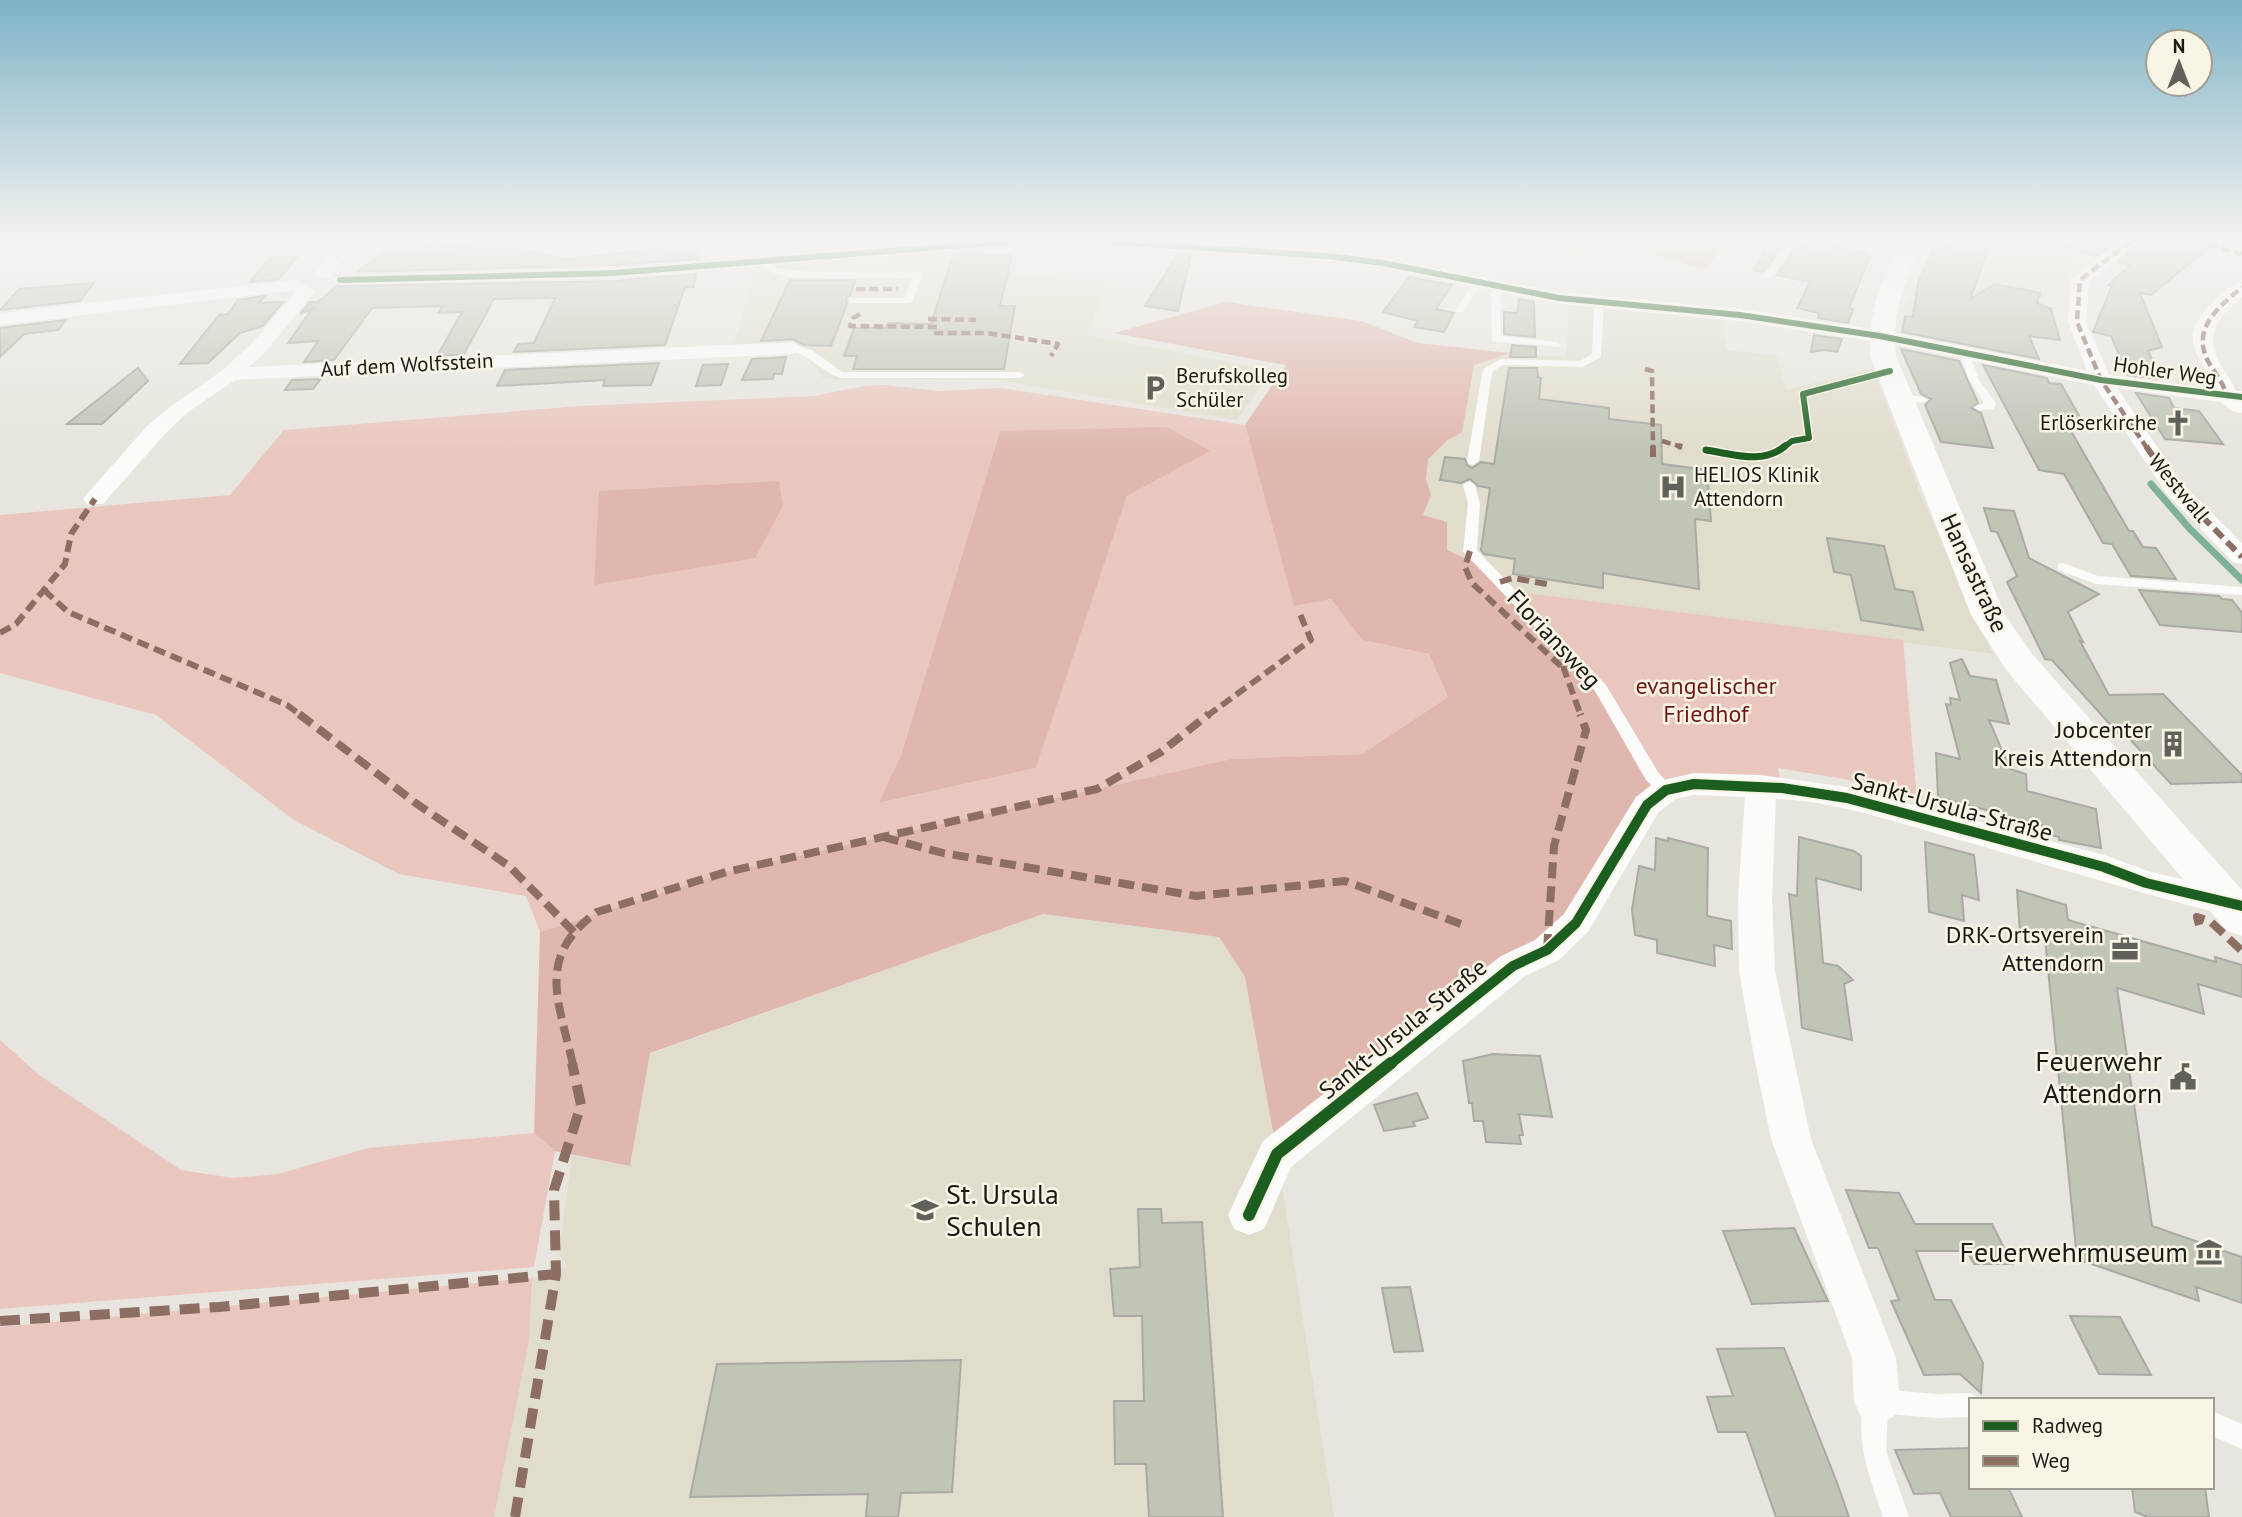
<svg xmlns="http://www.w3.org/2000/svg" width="2242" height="1517" font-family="'PT Sans',sans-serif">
<rect width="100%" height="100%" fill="#e7e5dd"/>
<g fill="#e1ddcd">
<polygon points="1935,241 2038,241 2036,247 2087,261 2069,275 2064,296 2042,298 2008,296 2010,329 1902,313"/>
<polygon points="947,249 946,272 1107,282 1087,335 1271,370 1237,420 998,380 824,379 796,347 728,349 740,326 757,263"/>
<polygon points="1569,304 1721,318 1727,350 1776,355 1786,390 1873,369 1922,498 1993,654 1500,590 1473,562 1447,550 1423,516 1431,495 1426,479 1428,459 1448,440 1462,432 1474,364 1510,353 1566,357"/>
<polygon points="1042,914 1219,937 1245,976 1277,1154 1334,1517 0,1517 0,1327 532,1278 568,1267 559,1254 572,1155 630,1166 650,1054"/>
</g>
<g fill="#e9c7bf" fill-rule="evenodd">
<path d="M884,385L939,391L1002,388L1245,425L1294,605L1331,599L1362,640L1429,654L1448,697L1362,754L1231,759L726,872L540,932L526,896L399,874L294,820L156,715L0,673V515L230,495L284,430L580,406L814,396L863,386ZM1000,431L1209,451L1127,496L1036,768L880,803L901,755Z"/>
<polygon points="1509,591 1903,640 1917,798 1845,779 1778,768 1782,788 1666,790"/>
<polygon points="0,1040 39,1075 181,1170 233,1178 278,1174 368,1148 534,1133 555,1151 534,1267 0,1309"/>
<polygon points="532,1278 529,1340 494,1517 0,1517 0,1327"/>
</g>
<g fill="#e0b7ae">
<polygon points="1403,241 1765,241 1756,254 1722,248 1706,269 1634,249 1581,253"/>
<polygon points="1226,302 1361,321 1418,343 1510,353 1474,365 1462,432 1448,440 1428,459 1426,479 1431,495 1423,515 1447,522 1447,550 1473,562 1601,688 1666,790 1576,923 1277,1154 1245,977 1219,937 1043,914 650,1053 630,1166 555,1151 534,1133 540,932 726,872 1231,759 1362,754 1448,697 1429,654 1362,640 1331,599 1294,606 1245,425 1286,365 1114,333"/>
<polygon points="1167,427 1210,451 1127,496 1036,768 879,803 901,755 1000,431"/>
<polygon points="779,481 783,506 755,558 594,585 599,491"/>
</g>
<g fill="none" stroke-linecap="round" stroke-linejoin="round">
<polyline stroke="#7fb196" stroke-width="7" points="2151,484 2190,529 2242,580"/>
</g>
<g fill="#c0c5b5" stroke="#a9aaa4" stroke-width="2">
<polygon points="667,241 700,241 698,259 614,265 357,272 396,244 531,251 566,259 665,248"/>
<polygon points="1769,241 1783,244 1763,272 1754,270"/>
<polygon points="1951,241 1991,241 1970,299 1995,284 2040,293 2037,303 2051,309 2060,340 2029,336 2039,359 1902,332 1905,316 1913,317 1918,283 1934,248 1947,250"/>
<polygon points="2069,241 2116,241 2097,256 2068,247"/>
<polygon points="2142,241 2217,241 2151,295 2140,293 2162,347 2148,351 2161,379 2128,375 2111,336 2093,332 2112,286 2108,285 2130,265 2118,262"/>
<polygon points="1810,242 1866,253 1865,255 1870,256 1849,308 1853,309 1848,323 1818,318 1819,313 1797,308 1810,282 1777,275 1796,247 1803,248"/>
<polygon points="953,254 1012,255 1000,306 1015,306 1004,369 853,369 857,356 844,356 854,328 886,328 888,323 931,324"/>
<polygon points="1178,254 1191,255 1178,311 1145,306"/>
<polygon points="297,257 279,279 250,282 270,258"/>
<polygon points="696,274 694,287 685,287 665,345 514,352 518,344 534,343 555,298 494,299 464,354 437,356 462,312 438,313 443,306 372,308 334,360 304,362 318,341 288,343 312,309 300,314 310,302 318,302 337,286 614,281"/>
<polygon points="1409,277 1452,285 1436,309 1454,313 1444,332 1414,327 1418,321 1383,312"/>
<polygon points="790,280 856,280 850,295 846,298 847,304 831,346 804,345 793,339 761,341"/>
<polygon points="94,283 80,301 0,310 19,289"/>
<polygon points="265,296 259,303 283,302 263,326 240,333 208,363 180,364 219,315 228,314 238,300"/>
<polygon points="1519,299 1534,302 1535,337 1504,334 1504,312 1517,313"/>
<polygon points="66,320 58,330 24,334 0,357 0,328"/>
<polygon points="1814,335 1842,339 1837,352 1825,350 1811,352"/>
<polygon points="1512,345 1536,347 1536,357 1510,357"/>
<polygon points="1901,349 1959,361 1978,403 1971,408 1981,413 1993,448 1941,442 1925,405 1931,399 1921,394"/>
<polygon points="786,357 782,374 774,374 773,379 742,380 752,359"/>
<polygon points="659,363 651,385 603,386 605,380 497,386 505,370"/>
<polygon points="728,364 721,385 696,386 703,365"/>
<polygon points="1983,365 2047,378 2049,383 2061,384 2081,419 2063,417 2098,478 2129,531 2133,531 2143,547 2156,548 2176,579 2131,576 2112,544 2103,543 2064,474 2039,470"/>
<polygon points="138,368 148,381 102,424 67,424"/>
<polygon points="1509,368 1537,368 1538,377 1541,378 1539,399 1609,408 1609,419 1661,425 1662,464 1707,470 1711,521 1695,519 1699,589 1603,573 1603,588 1513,574 1515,559 1484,554 1481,550 1490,488 1478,486 1470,479 1461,483 1440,480 1445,457 1465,459 1467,465 1472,468 1481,462 1494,464"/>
<polygon points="321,379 313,389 285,390 292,380"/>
<polygon points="2136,393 2169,398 2174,408 2199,411 2223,444 2165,439"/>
<polygon points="1984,508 2014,511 2029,558 2099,594 2068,612 2083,642 2080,641 2109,695 2163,694 2242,775 2242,782 2171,784 2127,736 2123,739 2052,660 2045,659 2007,582 2017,576 1997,532 1991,531"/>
<polygon points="1827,538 1884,546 1895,589 1913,592 1923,630 1861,620 1851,575 1834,572"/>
<polygon points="2139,590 2219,596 2222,599 2232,600 2242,613 2242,632 2160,625"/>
<polygon points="1962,659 1970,676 1996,680 2009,724 1989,720 2010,769 2026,774 2027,791 2096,809 2101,848 2059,840 2059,837 2042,833 2042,825 1938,797 1936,753 1960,759 1946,704 1951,705 1950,698 1960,700 1950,663"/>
<polygon points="1799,837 1854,851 1861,856 1861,890 1816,878 1823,963 1838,966 1853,980 1844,984 1852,1040 1802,1028 1789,894 1797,896"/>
<polygon points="1656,838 1668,841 1668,838 1708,848 1707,916 1731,921 1732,949 1714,945 1715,966 1657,953 1657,940 1635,935 1632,910 1639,866 1655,870"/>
<polygon points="1925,842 1974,855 1979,900 1962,895 1964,921 1929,912"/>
<polygon points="2017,890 2066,905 2068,920 2216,962 2215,957 2242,965 2242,997 2198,984 2204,1014 2117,988 2152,1226 2242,1257 2242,1303 2196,1287 2199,1301 2077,1259 2045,939 2020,932"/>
<polygon points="1493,1054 1540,1056 1552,1117 1519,1114 1523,1135 1519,1135 1521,1144 1486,1142 1483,1121 1474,1121 1472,1103 1469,1103 1463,1061"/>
<polygon points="1417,1093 1428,1118 1413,1122 1415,1126 1384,1131 1374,1105"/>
<polygon points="1846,1190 1899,1193 1915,1224 1992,1224 2012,1264 1974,1264 1967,1251 1916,1251 1935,1300 1951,1300 1983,1363 1981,1393 1960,1374 1924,1375 1891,1301 1899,1300 1878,1248 1869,1248"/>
<polygon points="1138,1209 1161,1209 1162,1223 1202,1222 1223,1517 1149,1517 1146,1464 1115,1464 1114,1401 1144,1401 1142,1316 1114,1316 1110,1269 1140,1267"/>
<polygon points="1794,1228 1828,1301 1752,1304 1723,1231"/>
<polygon points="1410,1287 1423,1351 1394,1352 1382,1288"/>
<polygon points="2070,1316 2120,1317 2151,1375 2099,1374"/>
<polygon points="1784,1348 1836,1480 1849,1517 1776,1517 1746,1432 1718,1432 1707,1397 1733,1396 1717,1349"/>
<polygon points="961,1360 952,1492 901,1493 898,1517 866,1517 868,1494 690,1497 717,1364"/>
<polygon points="1971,1448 1971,1487 2008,1487 2022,1517 1951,1517 1940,1493 1914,1494 1895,1450"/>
<polygon points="2132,1487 2205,1487 2209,1517 2148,1517 2135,1512"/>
</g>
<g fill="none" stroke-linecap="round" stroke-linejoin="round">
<g fill="#fbfbfa" fill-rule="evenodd">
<polygon points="1788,241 1797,241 1771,279 1765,279 1763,277"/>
<polygon points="762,256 777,268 787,271 917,272 922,275 912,303 852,303 849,302 849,298 905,298 911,278 786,277 771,272 757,259"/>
<polygon points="1475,280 1483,282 1463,312 1457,312 1455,310"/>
<polygon points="1503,284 1508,287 1501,294 1501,336 1556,342 1561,345 1560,347 1492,341 1491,293"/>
<polygon points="1599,299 1604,302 1601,357 1582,367 1503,365 1492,372 1479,461 1473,465 1469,464 1467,461 1483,369 1501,359 1580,361 1592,354 1594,302"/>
<path d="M793,345L812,350L842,372H1020L1025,375L1020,378H841C821,372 810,355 789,350V346Z"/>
<polygon points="1960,351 1969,353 1979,380 1996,403 1994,409 1979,410 1973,407 1984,403 1969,380 1959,353"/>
<polygon points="1899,394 1923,397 1929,400 1923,403 1895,399 1893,397"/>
<polygon points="1469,481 1475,485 1480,504 1477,550 1606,685 1658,772 1674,790 1672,794 1660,794 1646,780 1595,691 1463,551 1468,504 1463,485"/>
<polygon points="2063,563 2098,576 2242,587 2242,595 2096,584 2058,570 2058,564"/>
<path d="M1877,1389L1936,1394L1971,1393L1981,1400H1971V1417L1936,1418L1888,1414L1886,1451L1909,1517H1883C1870,1477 1851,1434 1868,1392Z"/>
<polygon points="2212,1411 2242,1424 2242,1449 2212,1436"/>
</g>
<g fill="#fbfbfa" fill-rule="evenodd">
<polygon points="341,241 358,241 329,278 317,278 314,274"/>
<polygon points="947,241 1021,241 1013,246 614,278 340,285 331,280 340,275 614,268"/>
<path d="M1092,241H1181L1327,251L1383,258L1559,292L1740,309L1880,330L2087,371L2068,322L2071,280L2120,241H2139L2089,282L2086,322L2109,375L2215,389C2199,351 2174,339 2215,301C2223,294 2231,284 2242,282V297C2221,315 2203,333 2219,362C2224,372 2232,380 2236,391H2242V413L2232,411L2221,402L2117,388L2182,483L2242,543V564L2233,562L2166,493L2094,385L1880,342L1740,321L1559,304L1383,268L1327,261L1100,246Z"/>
<polygon points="295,280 315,291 267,350 249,367 793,342 803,348 793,354 235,380 188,412 164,435 103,504 87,504 83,499 87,494 148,425 174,404 223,370 253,342 297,290 0,325 0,313"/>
<path d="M1694,773L1761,775L1847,787L2104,855L2151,872L2242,893V919C2140,894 2040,862 1938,834C1885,819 1831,801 1776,799L1772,898L1775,971L1811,1139L1896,1358L1900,1401L1893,1417L1877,1424L1861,1417L1854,1401L1852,1358L1771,1139L1754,1056L1739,971L1738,898L1745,797L1694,795L1675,799L1658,813L1588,932L1559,960L1525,976L1291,1167L1264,1229L1249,1235L1234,1229L1228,1215L1263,1141L1501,956L1535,940L1564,914L1636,797L1655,782Z"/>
</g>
<path fill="#fbfbfa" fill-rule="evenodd" d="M1902,241H1924C1905,278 1891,314 1896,356L2005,615L2033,655L2242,890V936L2227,931L2007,671L1971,615L1870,356C1867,314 1882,277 1902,241Z"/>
<g stroke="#8d6e63" stroke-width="4.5" stroke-dasharray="9 4.5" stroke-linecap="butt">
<polyline points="2131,241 2080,280 2077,322 2101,380 2147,448"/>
<polyline points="2183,241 2194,244 2198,242 2242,254"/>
<polyline points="856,289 898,289"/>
<polyline points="860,314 853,318 850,326 937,327 936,333 987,333 1058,344 1051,356"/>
<polyline points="928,319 976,320"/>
<polyline points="1645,369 1652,371 1653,448"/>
<path d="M2232,397H2227C2224,383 2216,375 2209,363C2190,329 2218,308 2242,287"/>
<polyline points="1662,441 1682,447"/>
</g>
<g stroke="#8d6e63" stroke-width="6" stroke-dasharray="12 6" stroke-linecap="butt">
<polyline points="1653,446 1653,457"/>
<polyline points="1678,446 1682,447"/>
<polyline points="2146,446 2174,488 2242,557"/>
<polyline points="1470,551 1465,567 1472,583 1564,669"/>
<polyline points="1500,582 1513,578 1552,585"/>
<polyline points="44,590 68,612 287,705 302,716"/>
<polyline points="0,633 16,624 65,564 71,534 95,499"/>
<polyline points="1561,648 1564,669 1581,716"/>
<polyline points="1207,716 1311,640 1300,614"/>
</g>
<g stroke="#8d6e63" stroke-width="8" stroke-dasharray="16 8" stroke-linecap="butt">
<polyline points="299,714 417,804 509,866 574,932"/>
<polyline points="883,837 943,853 1196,896 1345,881 1461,924"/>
<polyline points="2199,925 2197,917 2210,921 2242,951"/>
<polyline points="1547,950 1554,846 1586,730 1580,714"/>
<path d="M573,1065C559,1001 535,957 597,912L726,872L1097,789L1161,752L1209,714"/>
</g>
<g stroke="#8d6e63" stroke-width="10" stroke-dasharray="20 10" stroke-linecap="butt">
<polyline points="0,1321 219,1307 556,1274"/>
<polyline points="515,1517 556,1274 554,1190 581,1105 572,1063"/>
</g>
<g stroke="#f9f5e6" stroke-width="9">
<g id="cycleway-far3">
<polyline points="1100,241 1327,256 1383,263 1559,298 1740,315 1880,336 2101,380 2242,397"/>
<polyline points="340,280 614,273 1013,241"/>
<polyline points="1783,448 1792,441 1809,438 1803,394 1890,371"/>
</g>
</g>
<g stroke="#f9f5e6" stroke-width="10">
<path id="cycleway-far2" d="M1706,450C1733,454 1763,465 1785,446"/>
</g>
<g stroke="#f9f5e6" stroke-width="14">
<polyline id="cycleway-far1" points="1389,1065 1513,966 1547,950 1576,923 1647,805 1666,790 1694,784 1782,788 1847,798 2104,867 2146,883 2242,906"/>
</g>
<g stroke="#f9f5e6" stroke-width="17">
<polyline id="cycleway" points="1249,1215 1277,1154 1391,1063"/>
</g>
<use href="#cycleway-far3" stroke="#1b5e20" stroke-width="6"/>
<use href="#cycleway-far2" stroke="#1b5e20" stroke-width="7"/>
<use href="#cycleway-far1" stroke="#1b5e20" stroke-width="10"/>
<use href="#cycleway" stroke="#1b5e20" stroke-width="12"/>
</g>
<linearGradient id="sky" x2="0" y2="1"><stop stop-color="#7eb3c7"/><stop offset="0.53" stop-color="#f4f3f0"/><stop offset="1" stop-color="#f4f3f0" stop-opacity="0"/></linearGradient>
<rect width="2242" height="454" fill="url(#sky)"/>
<defs>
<g id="parking-bare" transform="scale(2.1)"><path d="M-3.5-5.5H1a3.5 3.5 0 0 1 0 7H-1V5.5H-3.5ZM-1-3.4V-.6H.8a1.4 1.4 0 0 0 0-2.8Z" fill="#62605a" stroke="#f9f5e6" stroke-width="2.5" paint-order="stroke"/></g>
<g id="church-bare" transform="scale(2.1)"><path d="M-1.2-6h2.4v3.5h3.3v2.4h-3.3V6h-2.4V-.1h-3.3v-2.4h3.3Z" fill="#62605a" stroke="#f9f5e6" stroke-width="2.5" paint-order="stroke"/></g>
<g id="hospital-bare" transform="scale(2.1)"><path d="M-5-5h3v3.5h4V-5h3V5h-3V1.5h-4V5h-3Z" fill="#62605a" stroke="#f9f5e6" stroke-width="2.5" paint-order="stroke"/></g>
<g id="building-bare" transform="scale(2.1)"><path d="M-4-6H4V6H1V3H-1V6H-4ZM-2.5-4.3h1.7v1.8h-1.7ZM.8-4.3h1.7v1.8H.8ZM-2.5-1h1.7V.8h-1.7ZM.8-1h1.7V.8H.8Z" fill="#62605a" stroke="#f9f5e6" stroke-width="2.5" paint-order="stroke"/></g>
<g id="office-bare" transform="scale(2.1)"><path d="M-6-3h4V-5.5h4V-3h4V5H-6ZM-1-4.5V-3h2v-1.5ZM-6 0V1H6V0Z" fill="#62605a" stroke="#f9f5e6" stroke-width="2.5" paint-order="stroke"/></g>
<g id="civic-bare" transform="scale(2.1)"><path d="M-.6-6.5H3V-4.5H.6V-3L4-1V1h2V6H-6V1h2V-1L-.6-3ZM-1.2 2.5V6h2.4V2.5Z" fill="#62605a" stroke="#f9f5e6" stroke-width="2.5" paint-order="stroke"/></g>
<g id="school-bare" transform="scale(2.1)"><path d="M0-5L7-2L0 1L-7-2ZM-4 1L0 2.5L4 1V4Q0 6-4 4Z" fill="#62605a" stroke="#f9f5e6" stroke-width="2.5" paint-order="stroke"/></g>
<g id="museum-bare" transform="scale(2.1)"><path d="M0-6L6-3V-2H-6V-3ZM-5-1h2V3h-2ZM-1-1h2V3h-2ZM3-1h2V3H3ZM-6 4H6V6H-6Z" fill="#62605a" stroke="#f9f5e6" stroke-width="2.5" paint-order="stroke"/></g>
</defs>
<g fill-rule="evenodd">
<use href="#parking-bare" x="1155" y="388"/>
<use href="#church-bare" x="2178" y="423"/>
<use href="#hospital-bare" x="1673" y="487"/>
<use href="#building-bare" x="2173" y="744"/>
<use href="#office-bare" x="2125" y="949"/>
<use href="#civic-bare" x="2183" y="1077"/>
<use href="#school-bare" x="925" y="1210"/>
<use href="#museum-bare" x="2209" y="1252"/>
</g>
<g text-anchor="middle" stroke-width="5" stroke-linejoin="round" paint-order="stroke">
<g font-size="21" fill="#1a1914" stroke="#f9f5e6">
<text transform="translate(407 365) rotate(-3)" y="7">Auf dem Wolfsstein</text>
<text transform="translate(2165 371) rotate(8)" y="7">Hohler Weg</text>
<text transform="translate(2179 488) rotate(50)" y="7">Westwall</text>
</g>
<g font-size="21" fill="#1a1914" stroke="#f9f5e6" text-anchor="start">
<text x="1176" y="383">Berufskolleg<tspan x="1176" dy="24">Schüler</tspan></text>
<text x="2157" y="430" text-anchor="end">Erlöserkirche</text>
<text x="1694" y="482">HELIOS Klinik<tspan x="1694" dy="24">Attendorn</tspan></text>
</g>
<g font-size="24" fill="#1a1914" stroke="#f9f5e6">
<text transform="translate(1974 573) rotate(65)" y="8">Hansastraße</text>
<text transform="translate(1554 639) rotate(47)" y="8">Floriansweg</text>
<text transform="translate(1952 807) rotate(15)" y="8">Sankt-Ursula-Straße</text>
<text transform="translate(1403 1029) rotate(-39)" y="8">Sankt-Ursula-Straße</text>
</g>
<g font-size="24" fill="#701914" stroke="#f9f5e6">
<text x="1706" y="694">evangelischer<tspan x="1706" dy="28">Friedhof</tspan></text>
</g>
<g font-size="24" fill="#1a1914" stroke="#f9f5e6" text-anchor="end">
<text x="2152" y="738">Jobcenter<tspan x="2152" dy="28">Kreis Attendorn</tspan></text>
<text x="2104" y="943">DRK-Ortsverein<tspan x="2104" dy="28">Attendorn</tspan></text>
</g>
<g font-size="28" fill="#1a1914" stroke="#f9f5e6" text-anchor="end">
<text x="2162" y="1071">Feuerwehr<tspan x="2162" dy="32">Attendorn</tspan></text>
<text x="946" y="1204" text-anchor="start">St. Ursula<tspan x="946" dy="32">Schulen</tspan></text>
<text x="2188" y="1262">Feuerwehrmuseum</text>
</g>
</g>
<rect x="1969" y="1398" width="245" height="91" fill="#f9f5e6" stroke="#a09d92" stroke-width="2"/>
<rect x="1983" y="1421" width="35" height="10" fill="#1b5e20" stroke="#a09d92" stroke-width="2"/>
<text x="2032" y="1433" font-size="21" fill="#1a1914">Radweg</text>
<rect x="1983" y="1456" width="35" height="10" fill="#8d6e63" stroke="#a09d92" stroke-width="2"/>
<text x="2032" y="1468" font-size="21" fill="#1a1914">Weg</text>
<g transform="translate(2179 63)"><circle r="33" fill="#f9f5e6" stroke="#a09d92" stroke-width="2"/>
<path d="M0-5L12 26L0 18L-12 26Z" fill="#62605a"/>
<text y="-10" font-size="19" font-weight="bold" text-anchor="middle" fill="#1a1914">N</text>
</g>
</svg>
